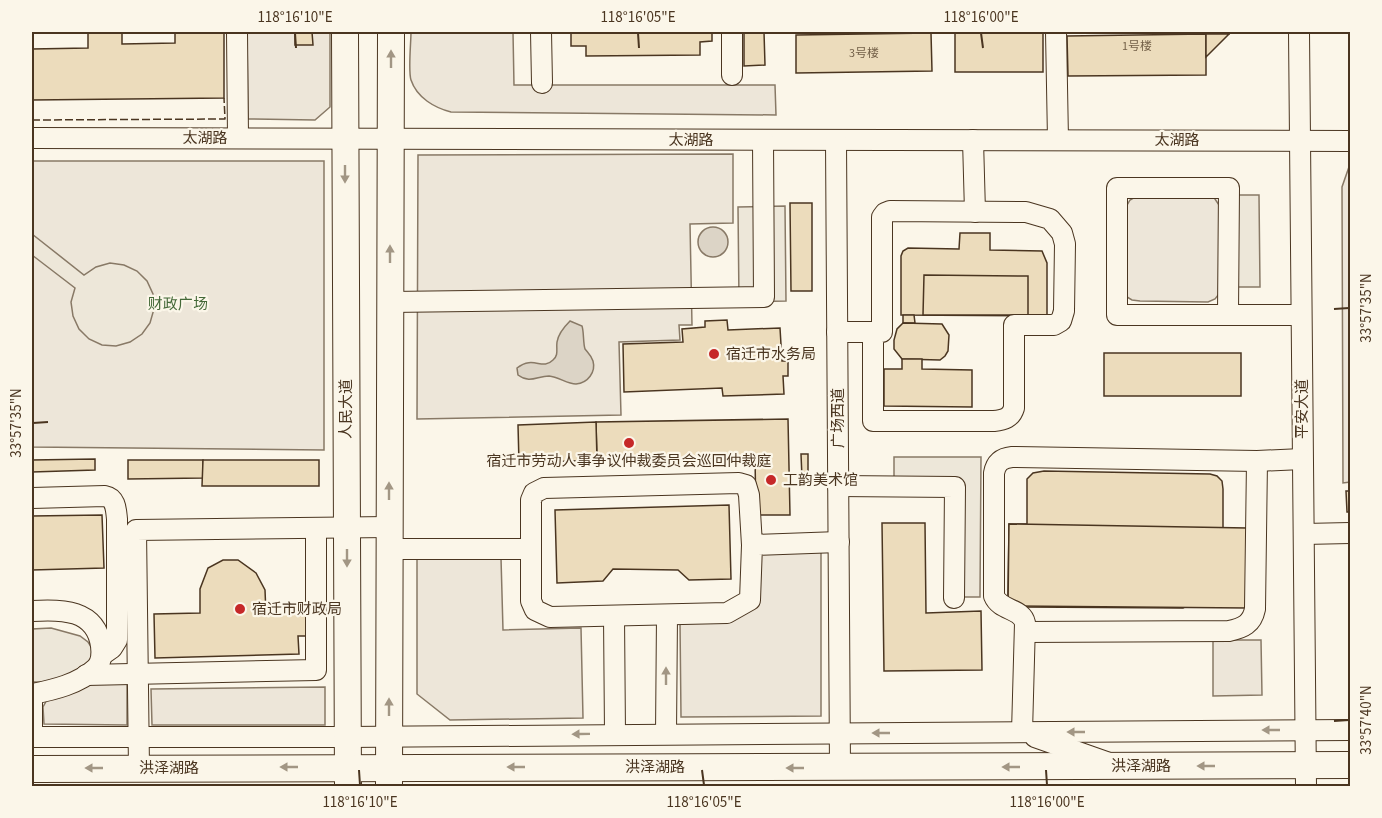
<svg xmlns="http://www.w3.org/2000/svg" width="1382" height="818" font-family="'Source Sans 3','Noto Sans SC',sans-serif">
<rect width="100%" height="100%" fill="#fbf6e9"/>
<g fill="#ede6d9" stroke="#887966" stroke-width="1.5">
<polygon points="247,32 330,32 330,107 315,120 248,119"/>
<path d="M411,32H513L514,85H775L776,115L451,112C435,108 417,98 411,80C408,71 411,43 411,32Z"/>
<polygon points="733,154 733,223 690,224 692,325 679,325 680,340 619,342 621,415 417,419 418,155"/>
<polygon points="32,161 324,161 324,450 32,447"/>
<polygon points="1350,164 1350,482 1343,483 1342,187"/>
<polygon points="1137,196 1213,196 1219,205 1219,294 1215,299 1208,302 1140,301 1132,300 1127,297 1126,207 1130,200"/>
<polygon points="821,549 821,716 681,717 680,622 743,611 756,551"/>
<polygon points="417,558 501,558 503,630 581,628 583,718 450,720 417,694"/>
<polygon points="1213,640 1261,640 1262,695 1213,696"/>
<polygon points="95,682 127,682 127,725 44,724 43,707 48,698"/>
<polygon points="325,687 325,725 152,725 151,689"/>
</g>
<g fill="#ede7d9" stroke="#887966" stroke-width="1.5">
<polygon points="1237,195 1259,195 1260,287 1237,287"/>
<polygon points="785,206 786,301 739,302 738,207"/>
<polygon points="32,234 84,275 96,267 110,263 124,265 137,271 147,281 153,294 154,309 150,323 142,334 130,342 116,346 102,345 89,339 79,329 73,316 71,302 75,288 32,255"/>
<polygon points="894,457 981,457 980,597 960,597 960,480 894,480"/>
<polygon points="51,628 80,636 88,642 92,648 91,660 77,673 46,682 32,682 32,629"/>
</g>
<g fill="#dcd4c6" stroke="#887966" stroke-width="1.5">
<circle cx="713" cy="242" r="15"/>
<path d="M570,321L582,326C584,332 583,343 585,349C588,353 591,355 593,361C596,372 588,383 576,384C567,384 559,377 549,376C537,376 530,384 518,375L517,368C534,355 542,371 553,360C559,355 556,349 557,342C558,335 565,326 570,321Z"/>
</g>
<g fill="#ecdcbc" stroke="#4a3520" stroke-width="1.5">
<polygon points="88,32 122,32 122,44 175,43 175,32 224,32 224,98 32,100 32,49 88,48"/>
<polygon points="295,32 312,32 313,45 295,45"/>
<polygon points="571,32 712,32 712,41 700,42 700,55 586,56 586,46 571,46"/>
<polygon points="744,32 764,32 765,65 744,66"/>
<rect x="1201" y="32" width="28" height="2"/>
<polygon points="931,33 932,71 796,73 796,35"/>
<rect x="955" y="33" width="88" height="39"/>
<polygon points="1206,34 1206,75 1068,76 1067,36"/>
<polygon points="1206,34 1229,34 1206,57"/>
<polygon points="790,203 812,203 812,291 791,291"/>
<polygon points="960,233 990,233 990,250 1042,251 1047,263 1047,316 901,315 901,256 903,251 908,248 959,249"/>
<polygon points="924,275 1028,276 1028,315 923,315"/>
<polygon points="903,315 914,315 915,323 903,323"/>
<polygon points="727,320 728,330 780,328 782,361 788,361 788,376 783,376 784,394 723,396 722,388 624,392 623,344 683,342 682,329 705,327 705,321"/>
<polygon points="903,323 942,324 949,335 948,351 945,356 940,360 902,359 894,349 894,340 897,329"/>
<rect x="1104" y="353" width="137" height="43"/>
<polygon points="902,359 922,359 922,369 972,370 972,407 884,406 884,369 902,369"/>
<polygon points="788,419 790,515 756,515 755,458 597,460 596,422"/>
<polygon points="596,422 597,460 519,463 518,425"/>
<polygon points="801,454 808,454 808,478 802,478"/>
<polygon points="95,459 95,470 32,472 32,460"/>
<polygon points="128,460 203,460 203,478 128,479"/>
<polygon points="203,460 319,460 319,486 202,486"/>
<polygon points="1044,471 1210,474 1217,476 1222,481 1223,489 1223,528 1196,528 1195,598 1191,604 1183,608 1022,607 1012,600 1008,595 1009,524 1027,524 1027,479 1033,473"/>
<polygon points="1346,491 1350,491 1350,512 1347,512"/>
<polygon points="729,505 731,579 689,580 678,570 613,569 603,581 557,583 555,510"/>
<polygon points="102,515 104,568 32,570 32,516"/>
<polygon points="882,523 925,523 926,613 981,611 982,670 884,671"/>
<polygon points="1009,524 1247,528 1247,608 1008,606"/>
<polygon points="223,560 238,560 256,573 265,590 266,614 309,613 310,636 298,636 299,654 155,658 154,614 200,613 200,589 208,568"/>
</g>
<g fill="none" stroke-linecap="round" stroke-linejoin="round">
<g stroke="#4a3520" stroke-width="22">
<g id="minor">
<polyline points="237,32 238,138"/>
<polyline points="541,32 542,83"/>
<polyline points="732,32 732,75"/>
<polyline points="1056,32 1058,140"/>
<polyline points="1299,32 1306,786"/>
<polyline points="32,138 1350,141"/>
<polyline points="973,140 975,212"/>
<polyline points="836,141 840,768"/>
<polyline points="390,302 764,297 763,140"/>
<polyline points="1228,314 1229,188 1117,188 1117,315 1301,315"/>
<path d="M837,332H882V217L885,213L890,211L1026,212L1050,219L1062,233L1065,244L1064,311L1061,321L1054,325H1014V408C1011,418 1004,420 994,421H873V332"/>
<polyline points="838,486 955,487 954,598"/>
<path d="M32,498L105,496C116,498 116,510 117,519V640L112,648L102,655"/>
<polyline points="1304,534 1350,533"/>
<polyline points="752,545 749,495 746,485 739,483 544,488 534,493 531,500 531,601 535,610 550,617 727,613 750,600 752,545 839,542"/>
<polyline points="389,549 531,549"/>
<path d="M32,611C61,609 96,609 101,646C102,654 102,662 96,668C79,684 53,690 32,694"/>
<polyline points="614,616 615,734"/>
<path d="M1025,632L1229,631C1243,628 1252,624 1255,609L1257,461"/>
<polyline points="86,675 316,670 316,528"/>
<polyline points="32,694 32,737"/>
<path d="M1022,732L1025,623C1022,608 1000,611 994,596V473C996,462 1002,458 1012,457L1257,461L1302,459"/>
<polyline points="666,734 667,615"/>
<polyline points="32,737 347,737 1350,730"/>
<polyline points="1035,737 1109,763"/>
<polyline points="139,768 136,530 389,527"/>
</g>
</g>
<g stroke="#4a3520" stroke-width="28">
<g id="major">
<polyline points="345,32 348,786"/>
<path d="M32,769C471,765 911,770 1350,765"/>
<polyline points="389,786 391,32"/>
</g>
</g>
<use href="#minor" stroke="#fbf6e9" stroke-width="20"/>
<use href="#major" stroke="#fbf6e9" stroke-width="26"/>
<polyline stroke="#4a3520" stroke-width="1.5" stroke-dasharray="8 3" stroke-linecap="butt" points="32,120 225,119 224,98"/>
</g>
<defs><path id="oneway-solid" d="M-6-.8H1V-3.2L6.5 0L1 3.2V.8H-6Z" transform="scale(1.5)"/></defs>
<g fill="#a29684">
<use href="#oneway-solid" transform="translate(391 59) rotate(-90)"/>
<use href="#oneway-solid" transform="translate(345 174) rotate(90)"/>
<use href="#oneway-solid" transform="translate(390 254) rotate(-90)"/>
<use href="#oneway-solid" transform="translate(389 491) rotate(-90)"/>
<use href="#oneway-solid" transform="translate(347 558) rotate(90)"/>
<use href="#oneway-solid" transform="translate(666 676) rotate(-90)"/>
<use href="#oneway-solid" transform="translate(389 707) rotate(-90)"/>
<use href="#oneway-solid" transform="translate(1271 730) rotate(180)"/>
<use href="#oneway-solid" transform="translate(1076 732) rotate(180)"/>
<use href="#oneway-solid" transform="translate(881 733) rotate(180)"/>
<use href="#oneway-solid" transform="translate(581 734) rotate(179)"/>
<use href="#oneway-solid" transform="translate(1206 766) rotate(180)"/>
<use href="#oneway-solid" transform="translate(289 767) rotate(180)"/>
<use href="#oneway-solid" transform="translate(516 767) rotate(-180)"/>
<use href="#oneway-solid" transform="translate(1011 767) rotate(180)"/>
<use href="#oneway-solid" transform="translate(94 768) rotate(180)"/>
<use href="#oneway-solid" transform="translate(795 768) rotate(-180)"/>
</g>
<path fill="none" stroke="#4a3520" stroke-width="2" d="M295,33L296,48M638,33L639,48M981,33L983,48M1334,309L1349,308M33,423L48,422M1334,721L1349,720M359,770L360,785M702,770L704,785M1046,770L1047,785"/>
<g fill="#c62828" stroke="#fbf6e9" stroke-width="2">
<circle cx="714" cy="354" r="6"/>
<circle cx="629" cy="443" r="6"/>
<circle cx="771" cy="480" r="6"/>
<circle cx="240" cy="609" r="6"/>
</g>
<g text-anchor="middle" stroke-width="4.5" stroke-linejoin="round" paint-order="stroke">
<g font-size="12" fill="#725f47">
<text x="1137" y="50">1号楼</text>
<text x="864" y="57">3号楼</text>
</g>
<g font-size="15" fill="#4a3520" stroke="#fbf6e9">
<text x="205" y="143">太湖路</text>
<text x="691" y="145">太湖路</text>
<text x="1177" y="145">太湖路</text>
<text transform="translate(346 409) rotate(-90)" y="5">人民大道</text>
<text transform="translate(1302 409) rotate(-90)" y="5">平安大道</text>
<text transform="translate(838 418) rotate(-90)" y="5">广场西道</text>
<text x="1141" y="771">洪泽湖路</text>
<text x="655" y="772">洪泽湖路</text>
<text x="169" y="773">洪泽湖路</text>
</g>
<g font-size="15" fill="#436837" stroke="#fbf6e9">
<text x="178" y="309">财政广场</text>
</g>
<g font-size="15" fill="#4a3520" stroke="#fbf6e9" text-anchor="start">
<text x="726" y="359">宿迁市水务局</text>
<text x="629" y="466" text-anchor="middle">宿迁市劳动人事争议仲裁委员会巡回仲裁庭</text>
<text x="783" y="485">工韵美术馆</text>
<text x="252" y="614">宿迁市财政局</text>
</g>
</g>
<rect width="1382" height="818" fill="none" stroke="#fbf6e9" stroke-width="66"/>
<rect x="33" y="33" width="1316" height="752" fill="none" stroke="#4a3520" stroke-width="2"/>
<g font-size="15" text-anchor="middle" fill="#4a3520">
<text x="295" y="22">118°16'10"E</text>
<text x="638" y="22">118°16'05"E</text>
<text x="981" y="22">118°16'00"E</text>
<text transform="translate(1366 308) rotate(-90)" y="5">33°57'35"N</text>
<text transform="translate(16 423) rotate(-90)" y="5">33°57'35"N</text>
<text transform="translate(1366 720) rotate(-90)" y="5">33°57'40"N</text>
<text x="360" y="807">118°16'10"E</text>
<text x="704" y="807">118°16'05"E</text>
<text x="1047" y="807">118°16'00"E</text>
</g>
</svg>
